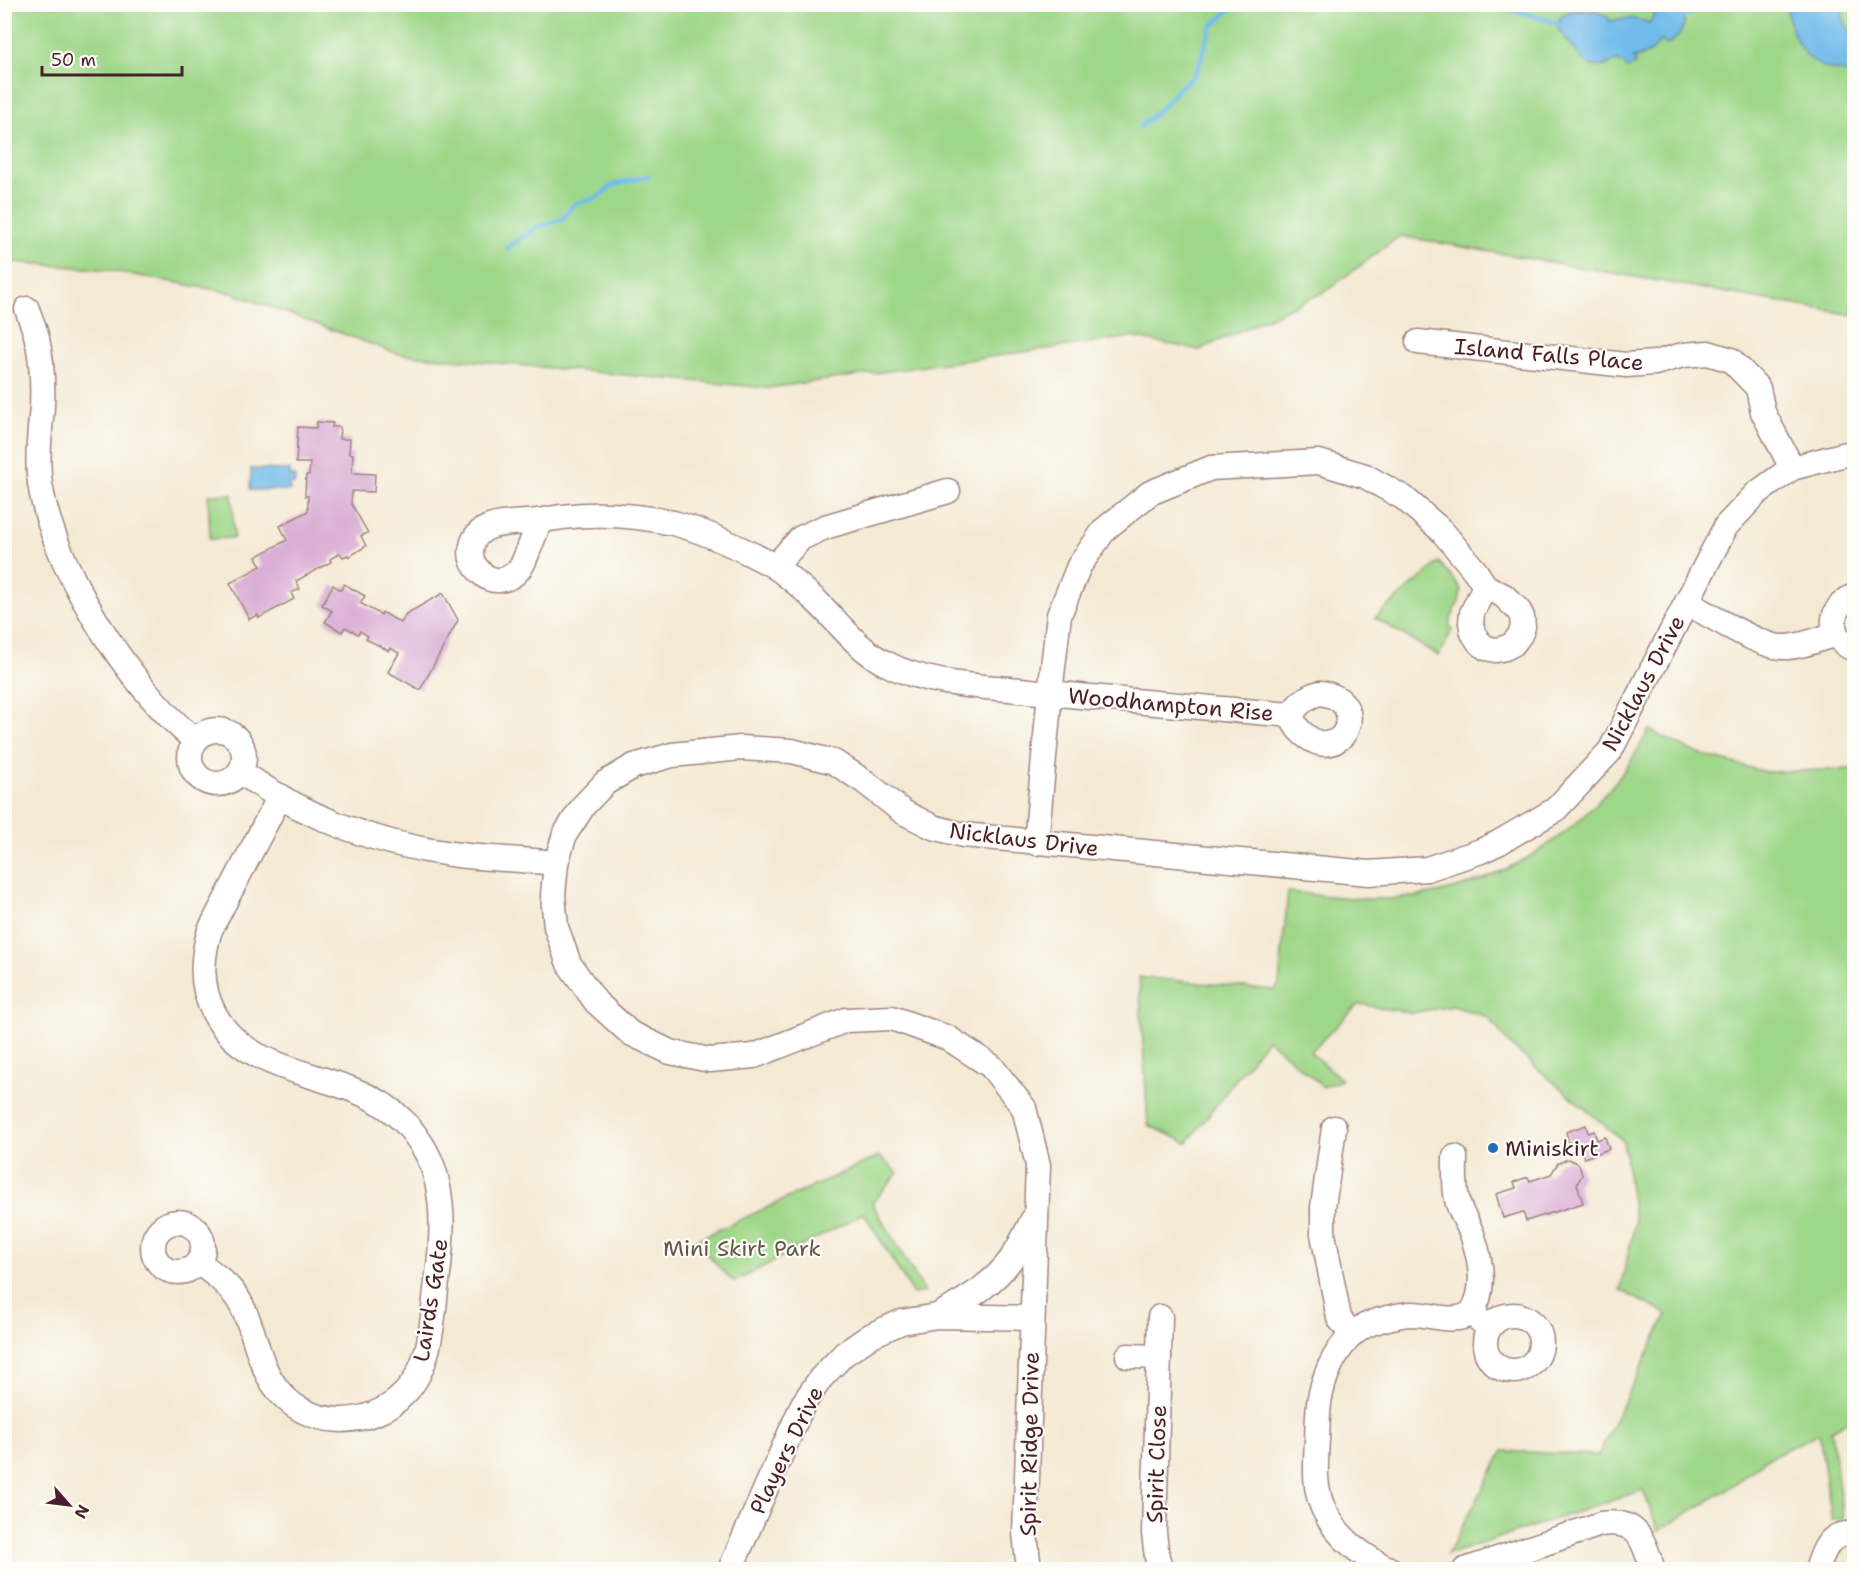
<svg xmlns="http://www.w3.org/2000/svg" width="1859" height="1574" font-family="'Shantell Sans',sans-serif">
<rect width="100%" height="100%" fill="#fdfcf7"/>
<filter id="ink" filterUnits="userSpaceOnUse"><feTurbulence type="fractalNoise" baseFrequency=".0167" numOctaves="2"/><feDisplacementMap in="SourceGraphic" scale="12" xChannelSelector="R" yChannelSelector="G"/><feConvolveMatrix kernelMatrix="1 2 1 2 8 2 1 2 1" color-interpolation-filters="sRGB"/></filter>
<filter id="wash" filterUnits="userSpaceOnUse"><feTurbulence type="fractalNoise" baseFrequency=".008" numOctaves="4" result="noise"/><feDisplacementMap in="SourceGraphic" scale="24" xChannelSelector="R" yChannelSelector="G"/><feGaussianBlur stdDeviation="1.35" result="paint"/><feColorMatrix in="noise" values="0 0 0 0 0 0 0 0 0 0 0 0 0 0 0 0 0 1.4 0 .05"/><feComposite in="paint" operator="in"/></filter>
<g filter="url(#wash)">
<rect width="100%" height="100%" fill="#f4ead4"/>
<g fill="#9fd789" stroke="#747b5a" stroke-width="1.5">
<polygon points="10,5 1854,5 1854,315 1400,236 1326,291 1199,350 1131,337 768,388 398,354 232,293 107,270 5,261 4,16"/>
<polygon points="232,494 234,538 210,539 208,495"/>
<polygon points="1439,562 1459,586 1461,590 1459,601 1449,624 1452,630 1439,656 1375,618"/>
<path d="M1649,730L1696,753L1766,772L1854,769V1418L1831,1430L1843,1518L1832,1520L1819,1433L1766,1459L1731,1487L1658,1531L1643,1490L1447,1555L1503,1451L1598,1455L1667,1314L1620,1290L1635,1223L1623,1141L1510,1045L1488,1017L1453,1006L1411,1013L1359,1004L1310,1052L1342,1080L1323,1087L1267,1039L1187,1143L1148,1125L1139,977L1275,990L1279,984L1288,892C1321,895 1355,900 1389,899C1479,895 1561,850 1617,780C1630,765 1639,747 1649,730Z"/>
<polygon points="879,1156 898,1173 872,1203 925,1292 913,1294 864,1213 734,1282 694,1241"/>
</g>
<g fill="#71bbea" stroke="#5e6d8a" stroke-width="1.5">
<path d="M1664,5L1675,8L1685,23L1679,35L1668,45L1660,40C1654,52 1645,56 1633,58L1636,61L1634,66L1628,68L1617,60L1604,66H1592L1582,59L1559,30L1557,23L1562,15L1571,11H1595L1608,17L1609,21C1623,18 1636,17 1649,23L1658,9Z"/>
<path d="M1786,5H1842C1842,18 1844,26 1854,35V75C1846,72 1836,71 1827,68C1800,60 1790,30 1786,5Z"/>
<polygon points="251,469 290,470 290,476 295,476 295,484 290,484 290,490 250,490"/>
</g>
<g fill="none" stroke-linecap="round" stroke-linejoin="round">
<g stroke="#71bbea" stroke-width="5">
<polyline points="1495,4 1562,25"/>
<polyline points="1676,20 1682,18 1701,4"/>
<polyline points="1140,127 1166,103 1180,87 1191,79 1198,68 1211,27 1236,4"/>
<polyline points="507,248 537,227 563,219 573,205 600,196 613,185 649,176"/>
</g>
</g>
<g id="blocks">
<g fill="#daaed6">
<polygon points="317,422 333,423 332,427 340,427 339,439 350,439 349,454 353,454 352,473 375,474 374,492 352,491 351,503 368,533 361,536 366,546 349,557 348,555 343,557 340,553 330,559 331,562 296,581 300,589 291,593 294,599 259,618 258,615 249,619 230,583 261,566 256,557 287,540 280,526 308,511 308,496 305,496 306,475 309,475 310,463 296,463 298,427 316,428"/>
<polygon points="344,584 365,596 360,603 381,615 382,612 401,623 406,614 443,593 458,620 420,690 388,672 399,653 390,648 389,651 366,639 368,636 360,631 358,634 345,627 342,632 325,622 332,611 322,605 333,585 341,590"/>
<polygon points="1586,1125 1588,1133 1594,1131 1597,1140 1605,1137 1609,1149 1584,1158 1581,1149 1576,1150 1573,1142 1569,1143 1566,1132"/>
<polygon points="1568,1159 1579,1164 1582,1175 1577,1184 1583,1203 1526,1221 1523,1212 1503,1218 1496,1194 1516,1188 1514,1182 1528,1177 1530,1181 1551,1174 1558,1163"/>
</g>
</g>
</g>
<g filter="url(#ink)">
<use href="#blocks" fill-opacity="0" stroke="#9f8480" stroke-width="1.5"/>
<g fill="none" stroke-linecap="round" stroke-linejoin="round">
<g stroke="#9f8480" stroke-width="27">
<g id="minor">
<path d="M27,309C30,318 35,329 37,339C42,360 43,384 42,407C40,429 37,452 39,475C47,559 129,688 195,740"/>
<polyline points="1418,342 1626,365 1655,363 1683,355 1708,353 1731,360 1758,388 1763,412 1792,468"/>
<path d="M540,521C534,535 529,550 523,563C514,580 495,586 481,573C473,565 469,557 472,546C477,519 517,524 537,521C546,520 554,518 562,517C600,512 636,515 673,523C701,530 727,542 753,555C760,559 768,562 775,567C789,576 802,588 814,599C838,621 856,648 885,663C929,686 981,686 1029,691C1116,700 1203,707 1291,715"/>
<polyline points="775,566 801,538 825,527 948,491"/>
<path d="M1854,596C1827,607 1827,639 1854,649"/>
<path d="M1687,603C1708,614 1759,646 1781,647C1799,648 1819,639 1836,634"/>
<path d="M1320,693C1370,699 1346,759 1312,740C1301,734 1295,727 1291,715C1298,704 1306,696 1320,693Z"/>
<circle cx="217" cy="757" r="27"/>
<path d="M241,772C302,816 376,844 451,854C486,859 521,859 556,863"/>
<polyline points="1036,843 1050,693 1059,615 1079,566 1105,529 1150,493 1211,468 1319,462 1365,476 1404,498 1442,531 1476,572 1485,586 1504,596 1519,611 1522,617 1523,627 1520,635 1513,644 1505,648 1496,650 1486,648 1479,642 1473,633 1471,623 1472,613 1485,586"/>
<polyline points="1334,1128 1323,1207 1323,1234 1339,1318 1352,1335"/>
<path d="M1455,1157C1455,1171 1454,1186 1457,1199C1459,1212 1469,1224 1473,1237C1481,1261 1486,1292 1471,1313"/>
<circle cx="178" cy="1247" r="25"/>
<path d="M198,1262C213,1273 227,1283 238,1299C255,1326 256,1360 275,1386C305,1430 370,1430 405,1393C432,1365 432,1319 437,1282C443,1238 447,1184 422,1145C413,1130 400,1116 385,1106C331,1070 247,1076 214,1013C200,986 201,959 210,930L280,796"/>
<circle cx="1513" cy="1343" r="28"/>
<path d="M939,1315C966,1300 994,1284 1012,1258C1020,1246 1026,1233 1032,1221"/>
<polyline points="1160,1317 1154,1533 1157,1557 1161,1570"/>
<polyline points="1128,1356 1159,1357"/>
<polyline points="730,1570 803,1404 821,1378 844,1354 872,1335 901,1322 937,1316 1032,1318"/>
<polyline points="1029,1570 1025,1533 1038,1165 1024,1108 991,1066 948,1038 892,1018 846,1020 754,1056 710,1060 670,1052 630,1033 596,1002 569,964 556,927 553,895 556,863 565,834 584,805 605,783 634,766 672,755 741,748 792,751 834,762 865,782 903,812 933,827 963,835 1369,873 1427,869 1481,851 1498,843 1555,810 1610,751 1726,526 1757,493 1792,468 1846,454 1854,454"/>
<path d="M1391,1570C1363,1557 1338,1539 1324,1510C1313,1487 1316,1464 1317,1439C1318,1424 1317,1407 1321,1393C1326,1370 1340,1341 1361,1328C1372,1321 1400,1314 1413,1314C1433,1314 1453,1325 1471,1313L1489,1328"/>
<path d="M1465,1570L1601,1524C1639,1519 1643,1540 1653,1570"/>
<path d="M1817,1570C1824,1549 1829,1532 1854,1534"/>
</g>
</g>
<use href="#minor" stroke="#fff" stroke-width="24"/>
</g>
</g>
<circle fill="#1f6fb2" stroke="#fdfcf7" stroke-width="2" cx="1493" cy="1148" r="6"/>
<g text-anchor="middle" stroke-width="4.5" stroke-linejoin="round" paint-order="stroke">
<g font-size="22" fill="#4a1f2b" stroke="#fdfcf7">
<text transform="translate(1549 354) rotate(5)" y="8">Island Falls Place</text>
<text transform="translate(1643 683) rotate(-62)" y="8">Nicklaus Drive</text>
<text transform="translate(1171 704) rotate(5)" y="8">Woodhampton Rise</text>
<text transform="translate(1024 839) rotate(7)" y="8">Nicklaus Drive</text>
<text transform="translate(430 1300) rotate(-81)" y="8">Lairds Gate</text>
<text transform="translate(1029 1444) rotate(-89)" y="8">Spirit Ridge Drive</text>
<text transform="translate(786 1450) rotate(-64)" y="8">Players Drive</text>
<text transform="translate(1156 1464) rotate(-88)" y="8">Spirit Close</text>
</g>
<g font-size="22" fill="#4a1f2b" stroke="#fdfcf7" text-anchor="start">
<text x="1505" y="1156">Miniskirt</text>
</g>
<g font-size="22" fill="#645647" stroke="#fdfcf7">
<text x="742" y="1256">Mini Skirt Park</text>
</g>
</g>
<rect width="1859" height="1574" fill="none" stroke="#fdfcf7" stroke-width="24"/>
<g transform="translate(69 1505) rotate(118)" stroke="#fdfcf7" stroke-width="4.5" paint-order="stroke">
<path d="M0-4.5L10 22L0 15L-10 22Z" fill="#4a1f2b"/>
<text y="-9" font-size="16" font-weight="bold" text-anchor="middle" fill="#4a1f2b">N</text>
</g>
<path d="M42 66v9h140v-9" fill="none" stroke="#4a1f2b" stroke-width="3"/>
<text x="51" y="66" font-size="18" fill="#4a1f2b" stroke="#fdfcf7" stroke-width="4.5" paint-order="stroke">50 m</text>
</svg>
